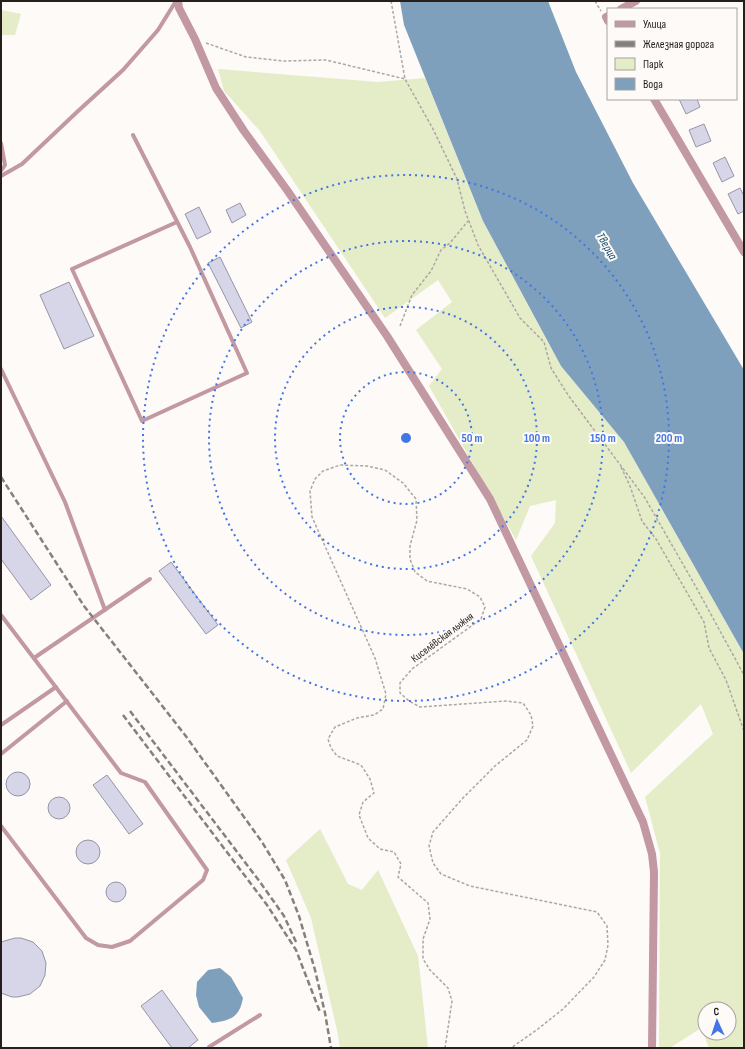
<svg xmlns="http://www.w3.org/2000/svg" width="745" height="1049" font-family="'Sofia Sans Condensed',sans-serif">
<rect width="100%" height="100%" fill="#fdfaf7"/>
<g fill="#e5ecc8" fill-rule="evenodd">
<polygon points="1,10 21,14 15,35 1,35"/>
<path d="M218,69L378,82L425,78L483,221L561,366L624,442L744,654V1048H709L701,1028L670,1048H659L660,853L645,797L713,734L701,704L631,773L531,556L555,523L556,500L530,506L516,540L429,386L442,369L416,330L452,302L438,280L385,318L260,131L224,91ZM705,1009H729V1033H705Z"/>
<polygon points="320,829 348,884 362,890 378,870 418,956 428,1048 340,1048 337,1030 311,918 286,860"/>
</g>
<g fill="#7ea0bc">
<polygon points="400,1 548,1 576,72 633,183 744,370 744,654 624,442 561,366 483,221 404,25"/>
<path d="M220,968L231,977L243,998C239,1018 231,1020 212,1023L199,1007L196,995L197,982L208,970Z"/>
</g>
<g fill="#d7d6e9" stroke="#9695a7">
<polygon points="679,99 697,99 700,107 686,114"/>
<polygon points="704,124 711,141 696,147 689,130"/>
<polygon points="725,157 734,176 722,182 713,163"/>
<polygon points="740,188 744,196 744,211 738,214 728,194"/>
<polygon points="240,203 246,215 232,223 226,210"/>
<polygon points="199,207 211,232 197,239 185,214"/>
<polygon points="220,257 252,322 241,328 208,263"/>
<polygon points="69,282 94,336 64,349 40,295"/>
<polygon points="1,516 51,585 31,600 1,559"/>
<polygon points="171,562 218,625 206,634 159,571"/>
<circle cx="18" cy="784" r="12"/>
<polygon points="107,775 143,824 129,834 93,785"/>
<circle cx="59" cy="808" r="11"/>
<circle cx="88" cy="852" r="12"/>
<circle cx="116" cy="892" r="10"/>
<polygon points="15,938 21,938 33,942 42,951 46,963 45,975 40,986 30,994 18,997 12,997 1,993 1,942"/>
<polygon points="162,990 198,1040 188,1048 172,1048 141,1006"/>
</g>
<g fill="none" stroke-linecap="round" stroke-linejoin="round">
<g stroke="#aba7a3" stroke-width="1.5" stroke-dasharray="3 2" stroke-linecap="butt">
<polyline points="391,1 405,79 433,129 457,179 465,211 478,245 520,318 544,342 551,368 568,395 645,498 696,587 744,675"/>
<polyline points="595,1 601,11"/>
<polyline points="206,43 246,57 284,61 326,60 405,79"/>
<polyline points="400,326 412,295 431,271 441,250 450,243 468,221"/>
<polyline points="621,467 630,486 642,521 656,539 704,622 709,648 726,680 744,731"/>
<polyline points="445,1048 452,1001 448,988 430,970 423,959 423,939 430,919 428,903 398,877 401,864 394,852 380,849 368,838 359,815 363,802 374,793 370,779 361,765 337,756 331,748 328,739 335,727 357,718 374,715 383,709 386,694 375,658 312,517 310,491 315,479 323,471 340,465 367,466 385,470 403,483 416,499 417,520 410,546 410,559 415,572 427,581 467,589 480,597 485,607 481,619 412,669 400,683 400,693 409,701 420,707 506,701 523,703 531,715 533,726 527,740 495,766 462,799 433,832 429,846 433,863 441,874 470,886 597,912 607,926 608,945 605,960 594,977 563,1009 538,1029 511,1048"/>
</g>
<g stroke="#c298a2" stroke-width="4">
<polyline points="133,135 190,247 247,373 142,421 72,269 177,222"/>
<polyline points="1,143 5,165 1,171"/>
<polyline points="1,176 22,164 77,112 123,70 158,30 176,1"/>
<polyline points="1,369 65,502 105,610"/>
<polyline points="1,615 121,773 145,782 207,870 203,880 130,941 112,947 98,945 86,938 1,826"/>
<polyline points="34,658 150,579"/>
<polyline points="1,725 56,687"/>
<polyline points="1,754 67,701"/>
<polyline points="209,1048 209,1047 260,1015"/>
</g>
<g stroke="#c298a2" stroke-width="8">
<polyline points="178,1 179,8 195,39 216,88 244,131 287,190 387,336 490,499 643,822 652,854 654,872 652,1048"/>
<polyline points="621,9 636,1"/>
<polyline points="608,16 606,17 608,21"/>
<polyline points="654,99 744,252"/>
</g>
<g stroke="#85807c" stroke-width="2.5" stroke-dasharray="6 3" stroke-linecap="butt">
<polyline points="1,477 84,606 185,735 262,842 285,880 299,916 315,970 325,1013 331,1048"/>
<polyline points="130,711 260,882 284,916 297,944"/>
<polyline points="123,715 267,905 296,950 320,1012"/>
</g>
</g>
<g fill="none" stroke="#4276e6" stroke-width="2" stroke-dasharray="2 4">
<circle cx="406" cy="438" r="66"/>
<circle cx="406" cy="438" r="131"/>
<circle cx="406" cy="438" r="197"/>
<circle cx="406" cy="438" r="263"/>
</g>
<g text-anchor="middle" stroke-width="4" stroke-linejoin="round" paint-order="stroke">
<g font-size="11" fill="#261f1b" stroke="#fdfaf7">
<text transform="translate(442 637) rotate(-37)" y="4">Киселёвская лыжня</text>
</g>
<g font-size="12" font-style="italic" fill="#134a71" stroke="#fdfaf7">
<text transform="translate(607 246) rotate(60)" y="4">Тверца</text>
</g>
</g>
<circle cx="406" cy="438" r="6" fill="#4276e6" stroke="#fdfaf7" stroke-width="2"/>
<g font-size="12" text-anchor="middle" font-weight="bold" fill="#4276e6" stroke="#fdfaf7" stroke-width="4" stroke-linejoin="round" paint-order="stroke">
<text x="472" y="442">50 m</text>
<text x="537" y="442">100 m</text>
<text x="603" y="442">150 m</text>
<text x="669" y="442">200 m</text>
</g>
<rect width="745" height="1049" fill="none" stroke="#261f1b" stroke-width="4"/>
<rect x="607" y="8" width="130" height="92" fill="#fdfaf7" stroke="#a7a29f"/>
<rect x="615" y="21" width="20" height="6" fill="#c298a2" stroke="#a7a29f"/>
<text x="643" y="28" font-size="12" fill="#261f1b">Улица</text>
<rect x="615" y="41" width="20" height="6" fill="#85807c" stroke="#a7a29f"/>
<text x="643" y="48" font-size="12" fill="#261f1b">Железная дорога</text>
<rect x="615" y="58" width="20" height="12" fill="#e5ecc8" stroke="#a7a29f"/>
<text x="643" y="68" font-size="12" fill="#261f1b">Парк</text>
<rect x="615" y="78" width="20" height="12" fill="#7ea0bc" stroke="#a7a29f"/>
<text x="643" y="88" font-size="12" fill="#261f1b">Вода</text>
<g transform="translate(717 1021) rotate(357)"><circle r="19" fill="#fdfaf7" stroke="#a7a29f"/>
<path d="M0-3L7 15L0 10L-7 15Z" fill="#4276e6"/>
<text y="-6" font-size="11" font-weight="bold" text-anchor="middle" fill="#261f1b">С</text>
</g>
</svg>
